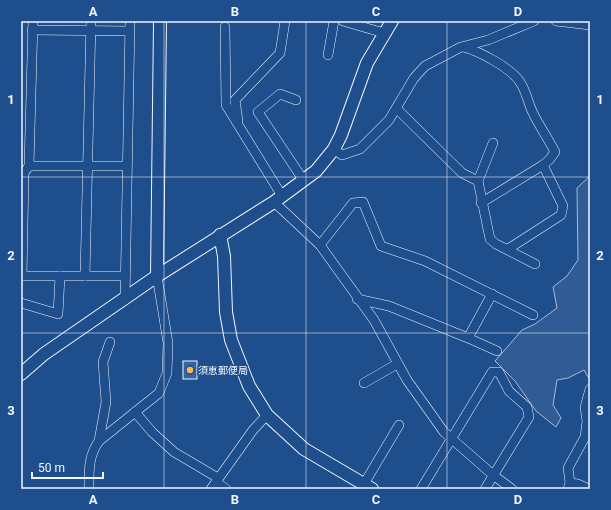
<svg xmlns="http://www.w3.org/2000/svg" width="611" height="510" font-family="Roboto,'Noto Sans JP',sans-serif">
<rect width="100%" height="100%" fill="#1f4e8c"/>
<polygon fill="#305b95" stroke="#a8bbd7" points="590,176 590,376 588,377 584,370 568,378 557,380 553,405 561,418 556,427 536,411 515,381 495,361 522,330 535,324 557,308 553,287 567,276 578,260 577,188"/>
<rect fill="#3563a3" stroke="#f2f6ff" x="183" y="361" width="14" height="18"/>
<g fill="none" stroke-linecap="round" stroke-linejoin="round">
<g stroke="#f2f6ff" stroke-width="10">
<g id="street">
<polyline points="343,21 384,33"/>
<polyline points="556,21 590,25"/>
<polyline points="225,27 226,105 282,196"/>
<polyline points="32,30 129,31"/>
<path d="M463,47C479,51 511,68 520,82C526,91 528,102 532,111C539,126 548,138 555,152L549,160L543,165L481,203"/>
<polyline points="328,55 334,21"/>
<polyline points="296,100 280,94 258,112 304,181"/>
<polyline points="397,109 462,173 478,181 490,239 496,244 535,264"/>
<polyline points="238,121 235,100 280,53 285,21"/>
<polyline points="334,149 342,155 360,149 389,120 414,78 425,66 461,47 488,40 534,21"/>
<polyline points="29,166 127,166"/>
<polyline points="478,181 493,143"/>
<polyline points="274,202 320,245 374,320 407,380 444,432 493,475 512,489"/>
<polyline points="320,245 353,203 363,202 381,246 425,261 533,315"/>
<polyline points="508,249 561,215 563,206 543,165"/>
<polyline points="21,276 125,276"/>
<polyline points="22,276 24,173 29,166 33,21"/>
<polyline points="85,276 91,21"/>
<polyline points="357,299 389,306 468,338 492,294"/>
<polyline points="125,300 130,21"/>
<polyline points="21,303 58,314 60,276"/>
<polyline points="468,338 497,351"/>
<polyline points="364,383 397,364"/>
<polyline points="135,412 152,432 174,452 218,478"/>
<polyline points="99,441 106,402 103,362 110,342"/>
<polyline points="216,482 226,489"/>
<polyline points="570,483 578,484 589,489"/>
<polyline points="364,484 399,425"/>
<path d="M89,489C89,472 88,456 99,441L159,393L167,373L168,343L157,276"/>
<polyline points="211,489 253,430 267,415"/>
<polyline points="421,489 492,372 499,372 509,391 527,407 529,417 485,489"/>
<polyline points="568,489 570,483 568,468 585,437 587,421 585,407 590,389"/>
</g>
</g>
<g stroke="#f2f6ff" stroke-width="14">
<g id="secondary">
<polyline points="220,235 224,256 226,312 231,340 249,386 267,415 304,449 372,489"/>
<polyline points="157,276 160,21"/>
<polyline points="21,374 44,354 157,276 274,202 316,171 334,149 341,135 367,63 392,21"/>
</g>
</g>
<use href="#street" stroke="#1f4e8c" stroke-width="9"/>
<use href="#secondary" stroke="#1f4e8c" stroke-width="12"/>
</g>
<path fill="none" stroke="#f2f6ff" stroke-width="1" stroke-opacity="0.55" d="M164,21V489M306,21V489M447,21V489M21,177H590M21,333H590"/>
<circle fill="#ffb74d" stroke="#1f4e8c" stroke-width="1.5" cx="190" cy="370" r="4"/>
<g text-anchor="middle" stroke-width="3" stroke-linejoin="round" paint-order="stroke">
<g font-size="10" fill="#f2f6ff" stroke="#1f4e8c" text-anchor="start">
<text x="198" y="374">須恵郵便局</text>
</g>
</g>
<rect width="611" height="510" fill="none" stroke="#1f4e8c" stroke-width="44"/>
<path d="M32 472v6h71v-6" fill="none" stroke="#f2f6ff" stroke-width="2"/>
<text x="38" y="472" font-size="12" fill="#f2f6ff" stroke="#1f4e8c" stroke-width="3" paint-order="stroke">50 m</text>
<rect x="22" y="22" width="567" height="466" fill="none" stroke="#f2f6ff" stroke-width="1.5"/>
<g font-size="13" text-anchor="middle" font-weight="bold" fill="#f2f6ff">
<text x="93" y="16">A</text>
<text x="235" y="16">B</text>
<text x="376" y="16">C</text>
<text x="518" y="16">D</text>
<text x="11" y="104">1</text>
<text x="600" y="104">1</text>
<text x="11" y="260">2</text>
<text x="600" y="260">2</text>
<text x="11" y="415">3</text>
<text x="600" y="415">3</text>
<text x="93" y="504">A</text>
<text x="235" y="504">B</text>
<text x="376" y="504">C</text>
<text x="518" y="504">D</text>
</g>
</svg>
